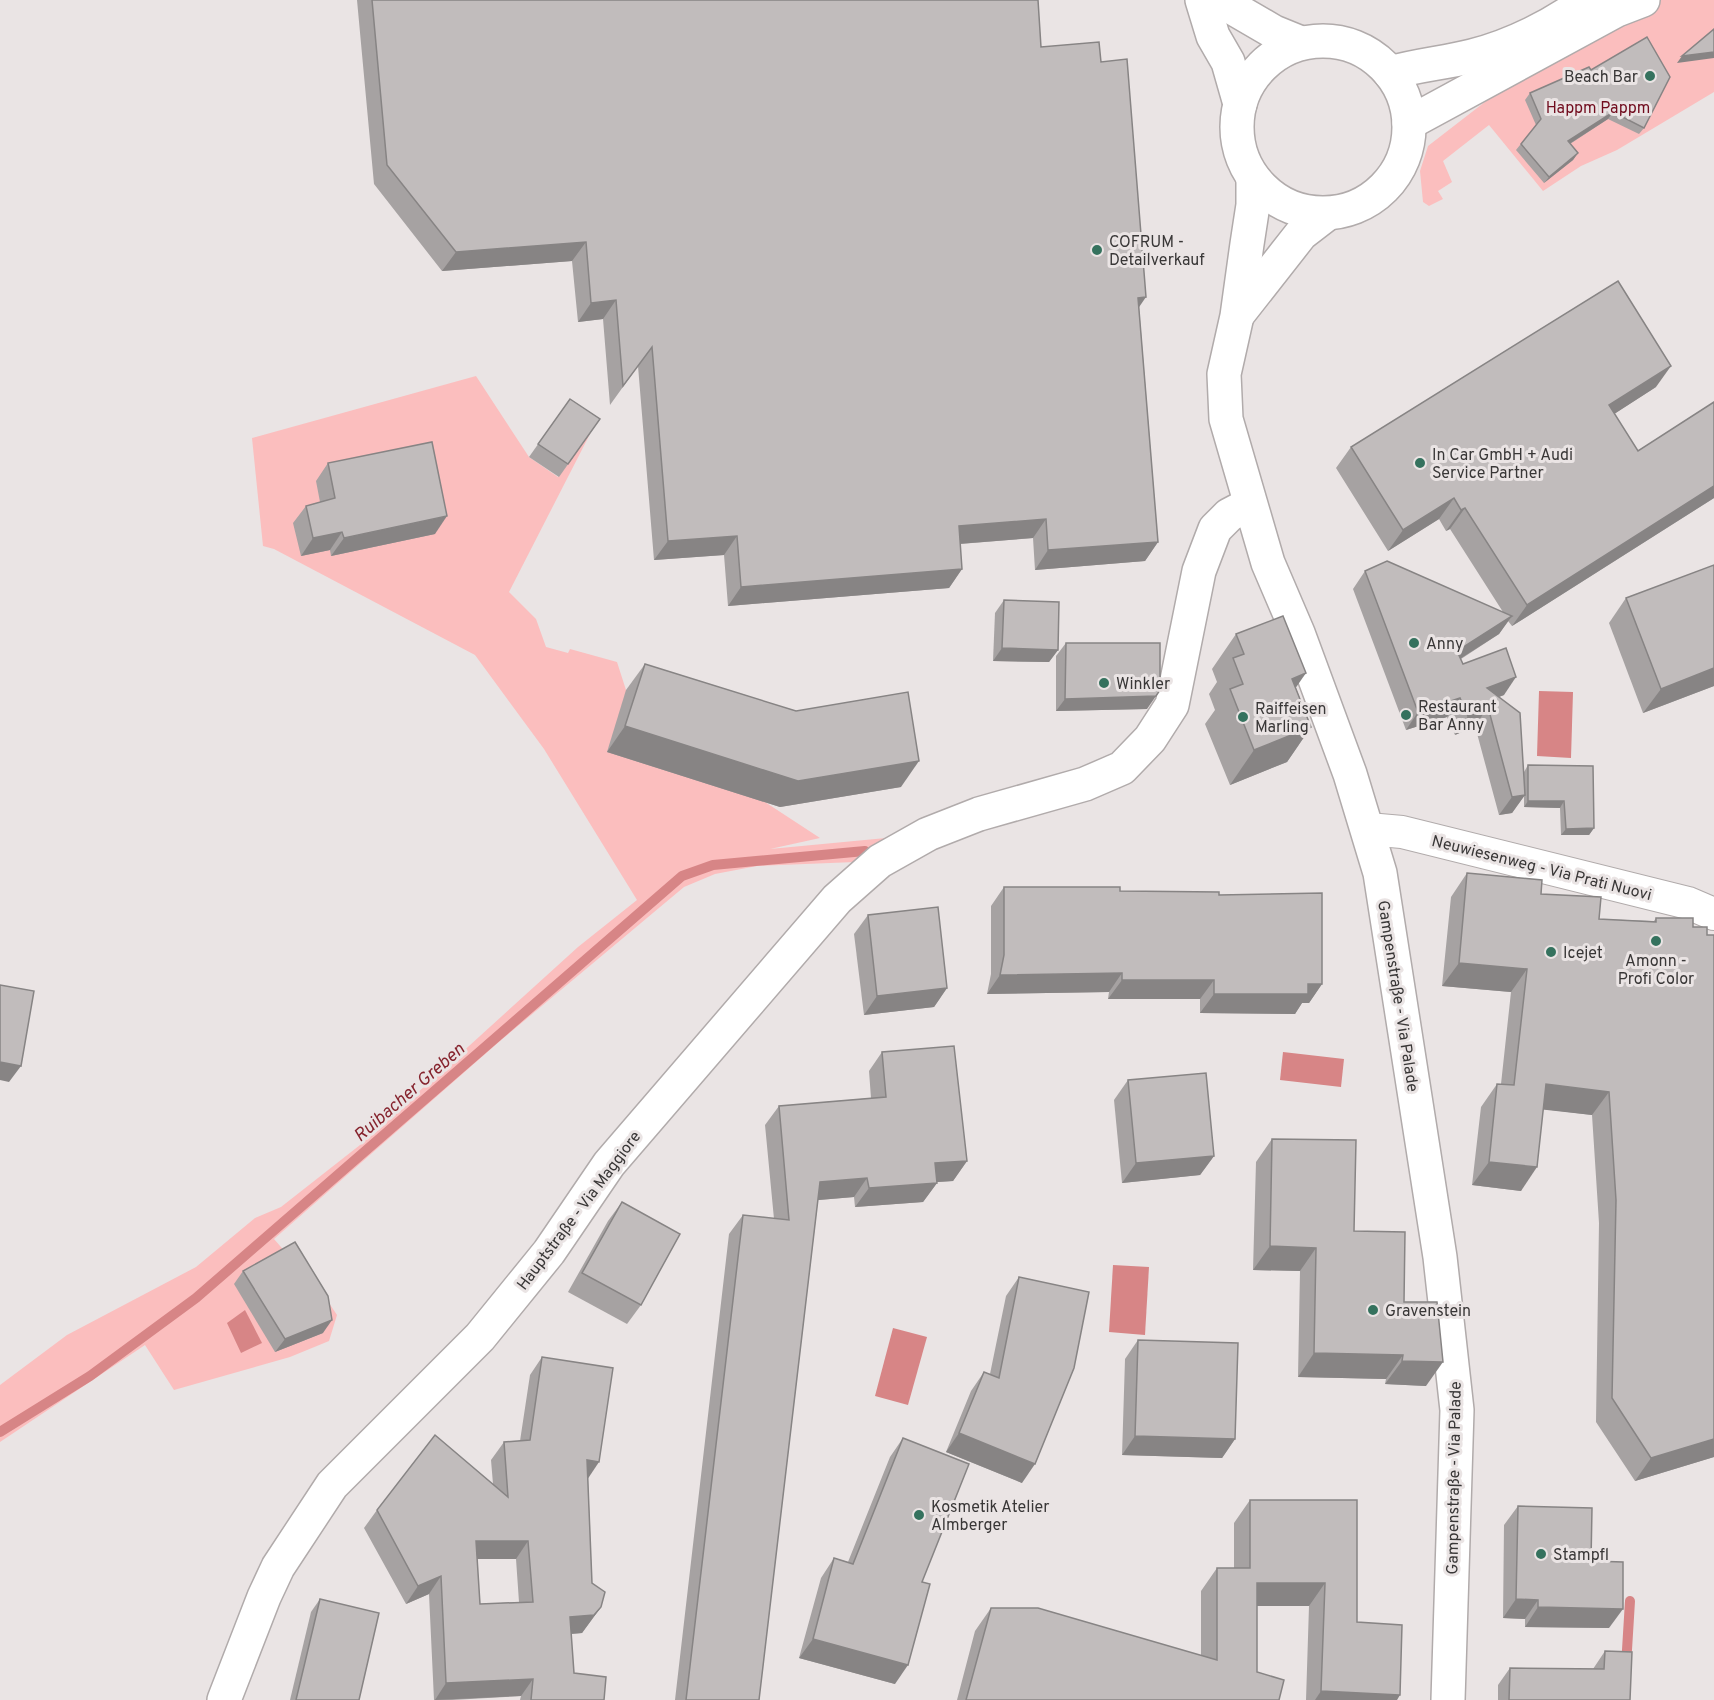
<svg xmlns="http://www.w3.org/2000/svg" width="1714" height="1700" font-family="Overpass,sans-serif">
<rect width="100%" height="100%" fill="#eae4e4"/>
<g fill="#fbbebe">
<polygon points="1643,0 1714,0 1714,92 1617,150 1581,166 1543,191 1489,125 1443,161 1452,182 1438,191 1443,199 1429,206 1423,202 1420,171 1428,146 1512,81"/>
<polygon points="476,376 529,457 558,477 591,432 509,592 536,619 546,647 568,653 570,649 617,662 626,690 765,802 820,838 770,849 928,834 880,861 757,866 715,874 684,887 500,1041 274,1239 327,1300 337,1315 329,1341 290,1357 174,1390 145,1345 0,1442 0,1385 67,1335 196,1267 255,1218 281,1207 360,1145 578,947 637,900 544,749 475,655 274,549 263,546 252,438"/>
</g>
<g fill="#d78586">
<polygon points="1539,691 1573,692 1571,758 1537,756"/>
<polygon points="1283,1052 1344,1059 1341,1087 1280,1080"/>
<polygon points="1113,1265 1149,1267 1145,1335 1109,1332"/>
<polygon points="245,1310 262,1343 241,1353 227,1323"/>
<polygon points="893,1328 927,1337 908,1405 875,1396"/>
</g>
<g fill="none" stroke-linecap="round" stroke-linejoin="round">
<g stroke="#d78586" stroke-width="10">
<polyline points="0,1432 90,1376 196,1298 682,876 713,865 865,851"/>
<polyline points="1626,1666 1630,1601"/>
</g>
<g stroke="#b1abab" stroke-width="34">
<polyline id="street" points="1368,829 1402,832 1688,903 1714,914"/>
</g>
<g stroke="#b1abab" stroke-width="36">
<polyline id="secondary" points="224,1700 264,1597 278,1567 332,1485 480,1337 549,1252 609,1164 837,899 880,861 928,834 979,814 1085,784 1122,768 1150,739 1172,705 1199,571 1215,529 1229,515 1250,504"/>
</g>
<g stroke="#b1abab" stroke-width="36">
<g id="primary">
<polyline points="1202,0 1213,36 1228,62 1240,104"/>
<polyline points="1219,0 1274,32 1301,43"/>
<circle cx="1323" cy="127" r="86"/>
<polyline points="1253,178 1253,205 1247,244 1237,316 1224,374 1226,419 1268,563 1298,633 1350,774 1380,873 1440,1257 1457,1410 1448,1700"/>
<polyline points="1239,313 1301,234 1327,214"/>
</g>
</g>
<g stroke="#b1abab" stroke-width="36">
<g id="highway">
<path d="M1390,73C1417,65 1445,63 1472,56C1512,46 1554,25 1587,0"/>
<polyline points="1409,123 1617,10 1643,0"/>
</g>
</g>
<use href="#street" stroke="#fff" stroke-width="32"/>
<use href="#secondary" stroke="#fff" stroke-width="33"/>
<use href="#primary" stroke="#fff" stroke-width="33"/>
<use href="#highway" stroke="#fff" stroke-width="33"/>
</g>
<g fill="#a6a2a2" fill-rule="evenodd">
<polygon points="357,0 1038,0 1041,47 1101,62 1139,307 1158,542 1145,561 1035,570 1033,538 960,544 962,569 949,588 728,606 724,555 654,560 638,366 610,405 603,319 578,322 572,261 442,271 374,184"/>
<polygon points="1591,70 1644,128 1639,134 1608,119 1570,144 1578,153 1573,160 1544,183 1516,150 1536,125 1525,100 1530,93"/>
<polygon points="1656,387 1614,414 1638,451 1714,402 1714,498 1512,626 1508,621 1499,634 1461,659 1463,664 1504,695 1499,697 1524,772 1528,765 1594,828 1589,835 1561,835 1560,808 1524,807 1524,796 1512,813 1499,815 1475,726 1455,735 1447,717 1406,730 1353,589 1365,571 1503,612 1450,529 1446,531 1439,519 1388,551 1336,468 1351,447"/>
<polygon points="570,399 600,419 559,477 529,457"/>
<polygon points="328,463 435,534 331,556 330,550 301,556 293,523 306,506 320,502 316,481"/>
<polygon points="1714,565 1714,686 1643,713 1609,623 1626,598"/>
<polygon points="1004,600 1058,650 1049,662 993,661 995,613"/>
<polygon points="1236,634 1296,688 1311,727 1287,762 1230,785 1205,724 1215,710 1209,694 1217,682 1212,669"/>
<polygon points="1066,643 1147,709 1056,711 1056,656"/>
<polygon points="645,664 796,711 901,787 780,807 607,752 626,690"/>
<polygon points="1467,873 1541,894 1599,919 1654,921 1656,918 1714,1457 1635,1481 1596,1422 1599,1223 1592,1115 1543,1109 1521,1191 1472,1185 1481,1107 1497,1084 1501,1084 1511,992 1442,986 1451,897"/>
<polygon points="1004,887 1219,895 1322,984 1309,1003 1302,1003 1295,1014 1200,1013 1200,999 1108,999 1109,992 987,994 991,974 991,906"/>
<polygon points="868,915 947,988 934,1007 864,1015 854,934"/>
<polygon points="882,1052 967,1161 953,1181 937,1182 937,1183 923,1202 855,1207 854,1197 818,1200 759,1700 675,1700 729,1234 743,1215 774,1219 765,1125 779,1106 871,1098 869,1071"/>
<polygon points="1128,1080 1214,1156 1200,1175 1122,1183 1114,1100"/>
<polygon points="1272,1139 1354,1231 1404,1302 1426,1386 1385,1384 1386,1379 1298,1377 1300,1271 1253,1270 1256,1162"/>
<polygon points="622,1202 641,1305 627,1324 568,1292 608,1221"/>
<polygon points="243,1271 323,1333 275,1352 234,1284"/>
<polygon points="1019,1277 1022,1483 946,1452 971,1391 984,1372 990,1374 1006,1296"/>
<polygon points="1138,1340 1235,1439 1222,1458 1122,1455 1125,1359"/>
<path d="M542,1357L588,1478L592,1583L601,1607L582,1633L571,1634L574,1673L604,1700H520L521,1696L452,1700H434L429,1594L406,1604L364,1528L377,1510L493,1484L491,1460L504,1442L520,1441L530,1375ZM477,1559H516L519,1602L480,1604Z"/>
<polygon points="903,1438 895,1684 799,1658 821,1578 834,1558 848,1562 890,1457"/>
<polygon points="1250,1500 1357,1500 1357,1622 1397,1700 1306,1700 1309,1606 1257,1606 1257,1672 1279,1700 957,1700 975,1631 991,1608 1201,1656 1201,1591 1217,1568 1234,1568 1234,1523"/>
<polygon points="1518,1506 1591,1561 1609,1628 1525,1627 1525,1619 1503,1618 1504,1525"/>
<polygon points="320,1599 359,1700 290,1700 311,1612"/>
<polygon points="1605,1651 1630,1700 1498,1700 1498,1685 1510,1668 1593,1669"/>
</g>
<g fill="#878484">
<polygon points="1714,52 1714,58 1677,63 1682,56"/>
<polygon points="1613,112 1608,119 1563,148 1568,141"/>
<polygon points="1578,153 1573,160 1544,183 1549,177"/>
<polygon points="586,242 572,261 442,271 456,252"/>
<polygon points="1146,297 1133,316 1138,298"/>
<polygon points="616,300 603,319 578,322 591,303"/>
<polygon points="1671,366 1656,387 1594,427 1609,405"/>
<polygon points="1714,486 1714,498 1512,626 1527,605"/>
<polygon points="1454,498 1439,519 1388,551 1403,530"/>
<polygon points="1465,508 1450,529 1446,531 1461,510"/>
<polygon points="447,516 435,534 331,556 344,538"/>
<polygon points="1046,519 1033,538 945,545 959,526"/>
<polygon points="342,532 330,550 301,556 313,538"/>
<polygon points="737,536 724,555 654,560 668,541"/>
<polygon points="1158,542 1145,561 1035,570 1048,550"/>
<polygon points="962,569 949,588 728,606 741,587"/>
<polygon points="1512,616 1499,634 1444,669 1457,651"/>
<polygon points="1002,648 1058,650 1049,662 993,661"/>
<polygon points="1714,668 1714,686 1643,713 1661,689"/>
<polygon points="1306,673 1281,709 1292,679"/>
<polygon points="1516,677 1504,695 1474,706 1487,688"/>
<polygon points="1156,696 1147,709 1056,711 1065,699"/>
<polygon points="1460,698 1447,717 1406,730 1418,712"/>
<polygon points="1488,707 1475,726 1455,735 1468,716"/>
<polygon points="625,726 919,761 901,787 780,807 607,752"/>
<polygon points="1311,727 1287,762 1230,785 1254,750"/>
<polygon points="1525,795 1512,813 1499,815 1512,797"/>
<polygon points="1528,801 1564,801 1560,808 1524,807"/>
<polygon points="1594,828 1589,835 1561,835 1566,829"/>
<polygon points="1459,963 1527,969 1511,992 1442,986"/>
<polygon points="1122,973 1109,992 987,994 1000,975"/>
<polygon points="1122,980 1214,980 1200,999 1108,999"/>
<polygon points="1308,984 1322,984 1309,1003 1302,1003 1295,1014 1200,1013 1214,994"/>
<polygon points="947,988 934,1007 864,1015 877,996"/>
<polygon points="0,1062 21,1066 9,1082 0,1080"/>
<polygon points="1546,1084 1609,1092 1592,1115 1529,1108"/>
<polygon points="1214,1156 1200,1175 1122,1183 1136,1163"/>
<polygon points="967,1161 953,1181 922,1183 935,1163"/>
<polygon points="1489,1162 1537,1167 1521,1191 1472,1185"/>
<polygon points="867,1178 854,1197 807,1201 820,1182"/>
<polygon points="937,1183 923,1202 855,1207 869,1188"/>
<polygon points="1270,1246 1316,1248 1300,1271 1253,1270"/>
<polygon points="332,1320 323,1333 275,1352 285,1339"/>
<polygon points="1314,1353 1403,1355 1386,1379 1298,1377"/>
<polygon points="1402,1361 1443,1362 1426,1386 1385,1384"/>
<polygon points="959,1433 1035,1464 1022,1483 946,1452"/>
<polygon points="1135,1436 1235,1439 1222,1458 1122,1455"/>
<polygon points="1714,1439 1714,1457 1635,1481 1651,1458"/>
<polygon points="587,1460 599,1462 587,1480"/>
<polygon points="476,1541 528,1541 516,1559 464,1559"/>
<polygon points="441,1576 429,1594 406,1604 418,1586"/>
<polygon points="1257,1583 1325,1583 1309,1606 1242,1606"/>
<polygon points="1516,1599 1538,1600 1525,1619 1503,1618"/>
<polygon points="601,1607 582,1633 557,1635 570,1617"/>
<polygon points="1538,1607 1623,1609 1609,1628 1525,1627"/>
<polygon points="813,1639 908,1665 895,1684 799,1658"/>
<polygon points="533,1679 521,1696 435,1700 446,1683"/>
<polygon points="1321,1691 1400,1695 1397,1700 1315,1700"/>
</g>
<g fill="#c1bcbc" stroke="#878484" stroke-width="1.5" fill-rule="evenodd">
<polygon points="372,0 1038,0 1041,47 1099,42 1101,62 1127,59 1146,297 1138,298 1158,542 1048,550 1046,519 959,526 962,569 741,587 737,536 668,541 652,347 623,386 616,300 591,303 586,242 456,252 387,165"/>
<polygon points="1714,29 1714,52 1682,56"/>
<polygon points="1647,37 1670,77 1644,128 1613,112 1568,141 1578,153 1549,177 1521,144 1541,119 1530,93 1589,67 1591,70"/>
<polygon points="1618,281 1671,366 1609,405 1638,451 1714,402 1714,486 1527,605 1465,508 1461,510 1454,498 1403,530 1351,447"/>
<polygon points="570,399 600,419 568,464 538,444"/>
<polygon points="432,442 447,516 344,538 342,532 313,538 306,506 335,498 328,463"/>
<polygon points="1387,561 1512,616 1457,651 1463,664 1506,648 1516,677 1487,688 1520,713 1525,795 1512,797 1488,707 1468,716 1460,698 1418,712 1365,571"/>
<polygon points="1714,565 1714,668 1661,689 1626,598"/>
<polygon points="1004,600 1059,602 1058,650 1002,648"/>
<polygon points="1283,616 1306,673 1292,679 1311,727 1254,750 1230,689 1243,684 1233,658 1244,654 1236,634"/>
<polygon points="1066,643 1160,643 1160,690 1156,696 1065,699"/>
<polygon points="645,664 796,711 908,692 919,761 798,781 625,726"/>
<polygon points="1528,765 1593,766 1594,828 1566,829 1564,801 1528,801"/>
<polygon points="1467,873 1542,880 1541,894 1601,897 1599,919 1656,922 1656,918 1693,918 1693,927 1707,927 1707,935 1714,935 1714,1439 1651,1458 1612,1398 1616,1200 1609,1092 1546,1084 1537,1167 1489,1162 1497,1084 1514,1085 1527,969 1459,963"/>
<polygon points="1004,887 1120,887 1120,891 1219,892 1219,895 1322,893 1322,984 1308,984 1308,994 1214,994 1214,980 1122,980 1122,973 1000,975 1004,955"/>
<polygon points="938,907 947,988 877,996 868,915"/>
<polygon points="0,985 34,991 21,1066 0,1062"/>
<polygon points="954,1046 967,1161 935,1163 937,1183 869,1188 867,1178 820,1182 759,1700 686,1700 743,1215 789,1220 779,1106 886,1097 882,1052"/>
<polygon points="1206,1073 1214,1156 1136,1163 1128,1080"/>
<polygon points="1272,1139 1356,1140 1354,1231 1405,1232 1404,1302 1437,1302 1443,1362 1402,1361 1403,1355 1314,1353 1316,1248 1270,1246"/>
<polygon points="622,1202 680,1234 641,1305 582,1273"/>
<polygon points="295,1242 328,1296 332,1320 285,1339 243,1271"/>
<polygon points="1019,1277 1089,1292 1074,1368 1035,1464 959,1433 984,1372 999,1378"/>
<polygon points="1138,1340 1238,1343 1235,1439 1135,1436"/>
<path d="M542,1357L613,1368L599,1462L587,1460L592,1583L605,1592L601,1607L594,1615L570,1617L574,1673L606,1677L604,1700H531L533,1679L446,1683L441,1576L418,1586L377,1510L435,1435L508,1497L504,1442L530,1440ZM476,1541H528L533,1602L480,1604Z"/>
<polygon points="903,1438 969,1464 922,1582 930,1584 908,1665 813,1639 834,1558 853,1564"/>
<polygon points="1250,1500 1357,1500 1357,1622 1402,1625 1400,1695 1321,1691 1325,1583 1257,1583 1257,1672 1284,1680 1279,1700 966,1700 991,1608 1038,1608 1217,1660 1217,1568 1250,1568"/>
<polygon points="1518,1506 1592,1508 1591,1561 1623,1562 1623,1609 1538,1607 1538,1600 1516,1599"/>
<polygon points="320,1599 379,1613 359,1700 296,1700"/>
<polygon points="1605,1651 1632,1652 1630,1700 1509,1700 1510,1668 1604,1669"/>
</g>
<g fill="#35725e" stroke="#eae4e4" stroke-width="2">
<circle cx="1650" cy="76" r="6"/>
<circle cx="1097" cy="250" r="6"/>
<circle cx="1420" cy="463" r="6"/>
<circle cx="1414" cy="643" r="6"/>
<circle cx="1104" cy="683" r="6"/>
<circle cx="1406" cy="715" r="6"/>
<circle cx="1243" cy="717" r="6"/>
<circle cx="1656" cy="941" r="6"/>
<circle cx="1551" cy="952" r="6"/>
<circle cx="1373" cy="1310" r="6"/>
<circle cx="919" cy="1515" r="6"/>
<circle cx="1541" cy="1554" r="6"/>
</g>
<g text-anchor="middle" stroke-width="6" stroke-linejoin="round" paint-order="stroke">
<g font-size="16" fill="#393737" stroke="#eae4e4" text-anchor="start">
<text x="1638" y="82" text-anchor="end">Beach Bar</text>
<text x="1109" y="247">COFRUM -<tspan x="1109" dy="18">Detailverkauf</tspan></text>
<text x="1432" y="460">In Car GmbH + Audi<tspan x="1432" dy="18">Service Partner</tspan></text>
<text x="1426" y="649">Anny</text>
<text x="1116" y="689">Winkler</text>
<text x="1418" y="712">Restaurant<tspan x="1418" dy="18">Bar Anny</tspan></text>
<text x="1255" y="714">Raiffeisen<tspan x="1255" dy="18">Marling</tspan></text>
<text x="1563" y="958">Icejet</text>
<text x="1656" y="966" text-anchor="middle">Amonn -<tspan x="1656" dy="18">Profi Color</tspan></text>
<text x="1385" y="1316">Gravenstein</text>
<text x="931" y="1512">Kosmetik Atelier<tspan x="931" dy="18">Almberger</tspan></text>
<text x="1553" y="1560">Stampfl</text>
</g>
<g font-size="16" fill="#710c1e" stroke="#eae4e4">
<text x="1598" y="113">Happm Pappm</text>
</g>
<g font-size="16" fill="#393737" stroke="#eae4e4">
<text transform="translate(1542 867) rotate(14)" y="6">Neuwiesenweg - Via Prati Nuovi</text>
<text transform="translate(1399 996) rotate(81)" y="6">Gampenstraße - Via Palade</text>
<text transform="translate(578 1210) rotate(-53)" y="6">Hauptstraße - Via Maggiore</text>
<text transform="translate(1453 1478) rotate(-89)" y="6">Gampenstraße - Via Palade</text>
</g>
<g font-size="18" font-style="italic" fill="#86242e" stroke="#eae4e4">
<text transform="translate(409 1092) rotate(-41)" y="6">Ruibacher Greben</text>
</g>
</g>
</svg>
